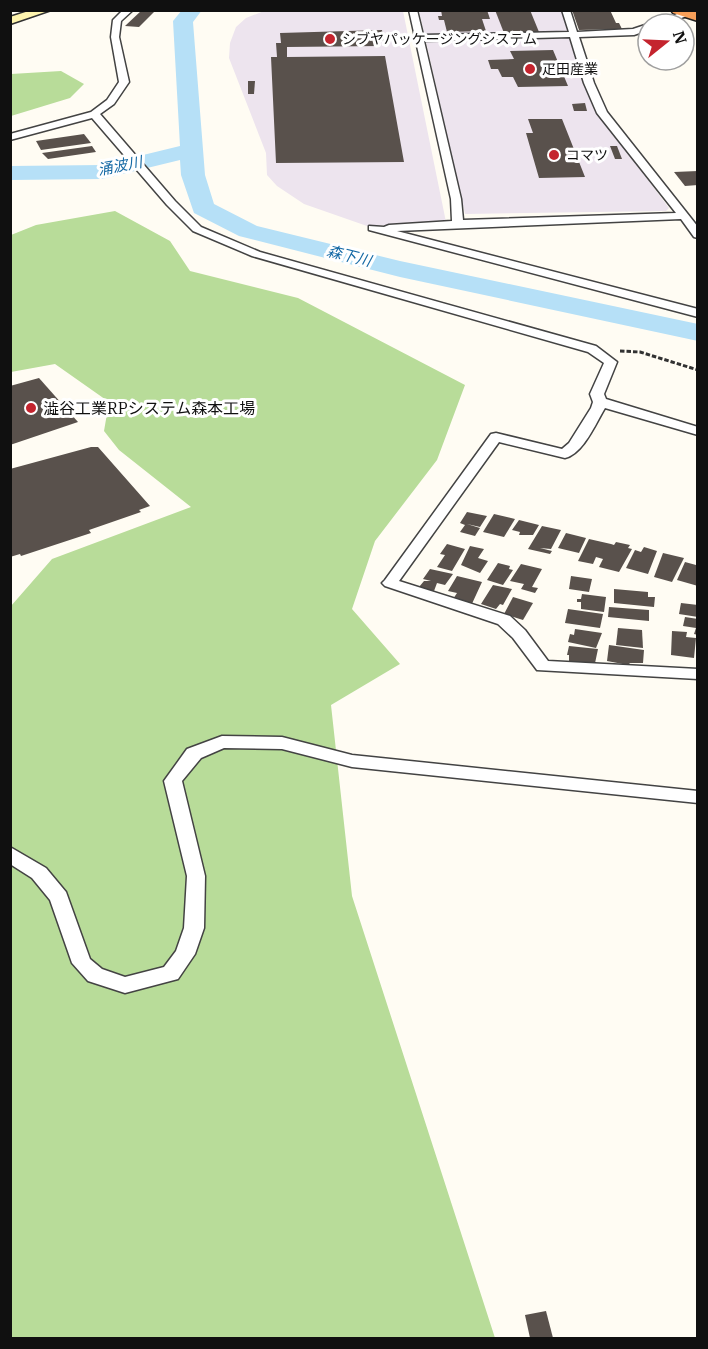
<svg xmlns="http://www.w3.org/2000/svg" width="708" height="1349" font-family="'IBM Plex Serif','Noto Sans JP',serif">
<rect width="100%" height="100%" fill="#fffcf3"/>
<g fill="#ede4ee">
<polygon points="264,11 403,11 446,222 367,226 304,204 277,186 267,175 266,153 229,58 230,43 236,27 246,18"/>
<polygon points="419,11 565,11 574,50 595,109 669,208 666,211 465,214"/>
</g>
<g fill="#b8dc99">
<polygon points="61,71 84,84 70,98 11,116 11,74"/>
<polygon points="115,211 170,241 190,271 298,298 465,385 437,460 375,541 352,609 400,664 331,705 352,896 495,1338 11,1338 11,606 52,559 191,507 119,450 104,431 109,402 55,364 11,372 11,235 36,225"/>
</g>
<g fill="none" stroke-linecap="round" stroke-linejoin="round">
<polygon fill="#b6e0f7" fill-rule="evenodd" points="182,10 202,10 193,22 205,175 214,204 257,226 400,261 698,324 698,341 400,277 239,236 194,213 181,175 180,160 102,179 10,180 10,166 102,165 180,146 173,21"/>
</g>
<g fill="#59514c">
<polygon points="142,10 156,10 139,27 125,26"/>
<polygon points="441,10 487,10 490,19 482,19 486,31 447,32 444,20 439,20 438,16 442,16"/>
<polygon points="495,10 530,10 539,32 504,33"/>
<polygon points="572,10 610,10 616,23 619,23 622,29 579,30"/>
<polygon points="382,30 384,41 379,41 380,46 287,47 287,57 385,56 404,162 276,163 271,57 277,57 276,43 281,43 280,33"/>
<polygon points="553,50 568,86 518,87 513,77 502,77 498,69 491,69 488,60 514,59 510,51"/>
<polygon points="248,81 255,81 254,94 248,94"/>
<polygon points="585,103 587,111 574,111 572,104"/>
<polygon points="528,119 562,119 585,177 539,178 526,133 533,133"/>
<polygon points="84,134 91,143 41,150 36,141"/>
<polygon points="92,146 96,152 48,159 42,153"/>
<polygon points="610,146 617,146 622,159 615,159"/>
<polygon points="698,171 698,185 685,186 674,172"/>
<polygon points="39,378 78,422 10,445 10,386"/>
<polygon points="91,447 98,447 150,506 139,510 141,512 89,530 91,533 21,556 20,554 10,557 10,469"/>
<polygon points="467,512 487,516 480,527 467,524 480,528 475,536 460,532 465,525 460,523"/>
<polygon points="494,514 515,519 504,537 483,532"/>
<polygon points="519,520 539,525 533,535 519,535 520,532 512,530"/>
<polygon points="542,526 561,530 551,549 540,548 552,551 550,554 528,549"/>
<polygon points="566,533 586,538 579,553 558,548"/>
<polygon points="589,539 611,544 614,545 616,542 630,545 628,548 632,549 619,572 599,567 603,559 596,557 593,564 578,561"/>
<polygon points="447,544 465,549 452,571 437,567 445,555 440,554"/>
<polygon points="470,546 484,549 478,558 488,561 480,573 461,565"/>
<polygon points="644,547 657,551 648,574 626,568 635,550 641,552"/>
<polygon points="663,553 684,558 672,582 654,577"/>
<polygon points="685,562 696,565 698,562 698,586 677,580"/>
<polygon points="498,563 510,566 509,569 513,570 503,585 487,580"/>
<polygon points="521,564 542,569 532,587 538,588 535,593 521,589 524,584 510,581"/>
<polygon points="430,569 453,574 445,585 437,583 434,591 419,587 424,581 431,581 423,579"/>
<polygon points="457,576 482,582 470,608 453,599 457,593 448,591"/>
<polygon points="571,576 592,579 589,592 569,589"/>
<polygon points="493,585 512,589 503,605 500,604 496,609 481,604"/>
<polygon points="614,589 648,592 648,597 655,597 654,607 614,603"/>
<polygon points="582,594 606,597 604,612 581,609 581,602 577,602 577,599 581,599"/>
<polygon points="513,597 533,603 523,620 504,614"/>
<polygon points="681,603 698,605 698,617 679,614"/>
<polygon points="609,607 649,610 649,621 608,617"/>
<polygon points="568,609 603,614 600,628 565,623"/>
<polygon points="685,617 698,619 698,635 694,634 696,628 683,626"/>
<polygon points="618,628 642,630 643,648 616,645"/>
<polygon points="575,629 602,633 596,648 568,642 570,634 574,635"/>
<polygon points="672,631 687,632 686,637 696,638 694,658 671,655"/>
<polygon points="609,645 644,650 643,663 630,663 628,665 607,661"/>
<polygon points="569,646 598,649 594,668 569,664 569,655 567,655"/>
<polygon points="546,1311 553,1338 530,1338 525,1315"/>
</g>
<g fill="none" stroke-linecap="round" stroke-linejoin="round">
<g stroke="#434343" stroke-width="3">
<g id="street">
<path d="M123,10H133L121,21L119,37L129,82L114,104L100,114L175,201L201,227L260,252L596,346L617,362L604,394L606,399L698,427V435L605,408C596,423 583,454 565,458L499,442L399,581L510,616L525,630L548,661L698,669V679L537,670L513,638L498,624L385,586L382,583L385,580L491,434L496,433L562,449L569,443L591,408L593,402L590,394L604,363L588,352L252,256L193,231L167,205L92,118L10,140V134L91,112L107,100L119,82L111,37L113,20Z"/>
<path d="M409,10H417L423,35L569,32L562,10H570L577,32L633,29L648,24V30L634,35L579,37L594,83L607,112L698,227V238L694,237L681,219L397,231L698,309V317L369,230V226L384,227L389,225L452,221L451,199ZM570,37L584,83L597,113L676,213L463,220L461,199L424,41Z"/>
<polygon points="687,10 691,13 690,15 664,24 652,24"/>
<polygon points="222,736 282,737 352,755 698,791 698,803 352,767 282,749 224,748 201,758 182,781 205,876 204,928 195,954 178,979 125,993 88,981 72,963 50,900 32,878 10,864 10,847 46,868 66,892 90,959 102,969 125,977 164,967 176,951 184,928 187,876 164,781 187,749"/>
</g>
</g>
<g stroke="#323232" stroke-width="3">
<polygon id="secondary" points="32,10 51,10 10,24 10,17"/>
</g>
<g stroke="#212121" stroke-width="3">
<polygon id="highway" points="671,10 698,12 698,21 673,13"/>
</g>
<polyline stroke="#323232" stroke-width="3" stroke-dasharray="4.5 2" stroke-linecap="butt" points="620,351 640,352 698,370"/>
<use href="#street" fill="#fff" fill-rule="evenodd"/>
<use href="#secondary" fill="#fff5ae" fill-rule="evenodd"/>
<use href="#highway" fill="#f79f59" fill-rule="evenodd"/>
</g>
<g fill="#c4242e" stroke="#fff" stroke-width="2">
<circle cx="330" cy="39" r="6"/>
<circle cx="530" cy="69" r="6"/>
<circle cx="554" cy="155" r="6"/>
<circle cx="31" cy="408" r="6"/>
</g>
<g text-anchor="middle" stroke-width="6" stroke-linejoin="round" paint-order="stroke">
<g font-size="14" fill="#101010" stroke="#fff" text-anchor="start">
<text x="342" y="44">シブヤパッケージングシステム</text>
<text x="542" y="74">疋田産業</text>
<text x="566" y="160">コマツ</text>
</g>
<g font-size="15" font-style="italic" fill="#1569a5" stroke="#fff">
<text transform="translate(120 166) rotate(-11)" y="5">涌波川</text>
<text transform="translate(349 256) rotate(14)" y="5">森下川</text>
</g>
<g font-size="16" fill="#101010" stroke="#fff" text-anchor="start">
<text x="43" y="414">澁谷工業RPシステム森本工場</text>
</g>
</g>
<rect width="708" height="1349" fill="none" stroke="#101010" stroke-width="24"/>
<g transform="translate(666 42) rotate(72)"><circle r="28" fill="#ffffff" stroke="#9f9f9f" stroke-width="1.5"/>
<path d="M0-4.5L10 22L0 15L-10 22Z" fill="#c4242e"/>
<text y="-9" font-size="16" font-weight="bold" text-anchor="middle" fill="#101010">N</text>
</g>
</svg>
